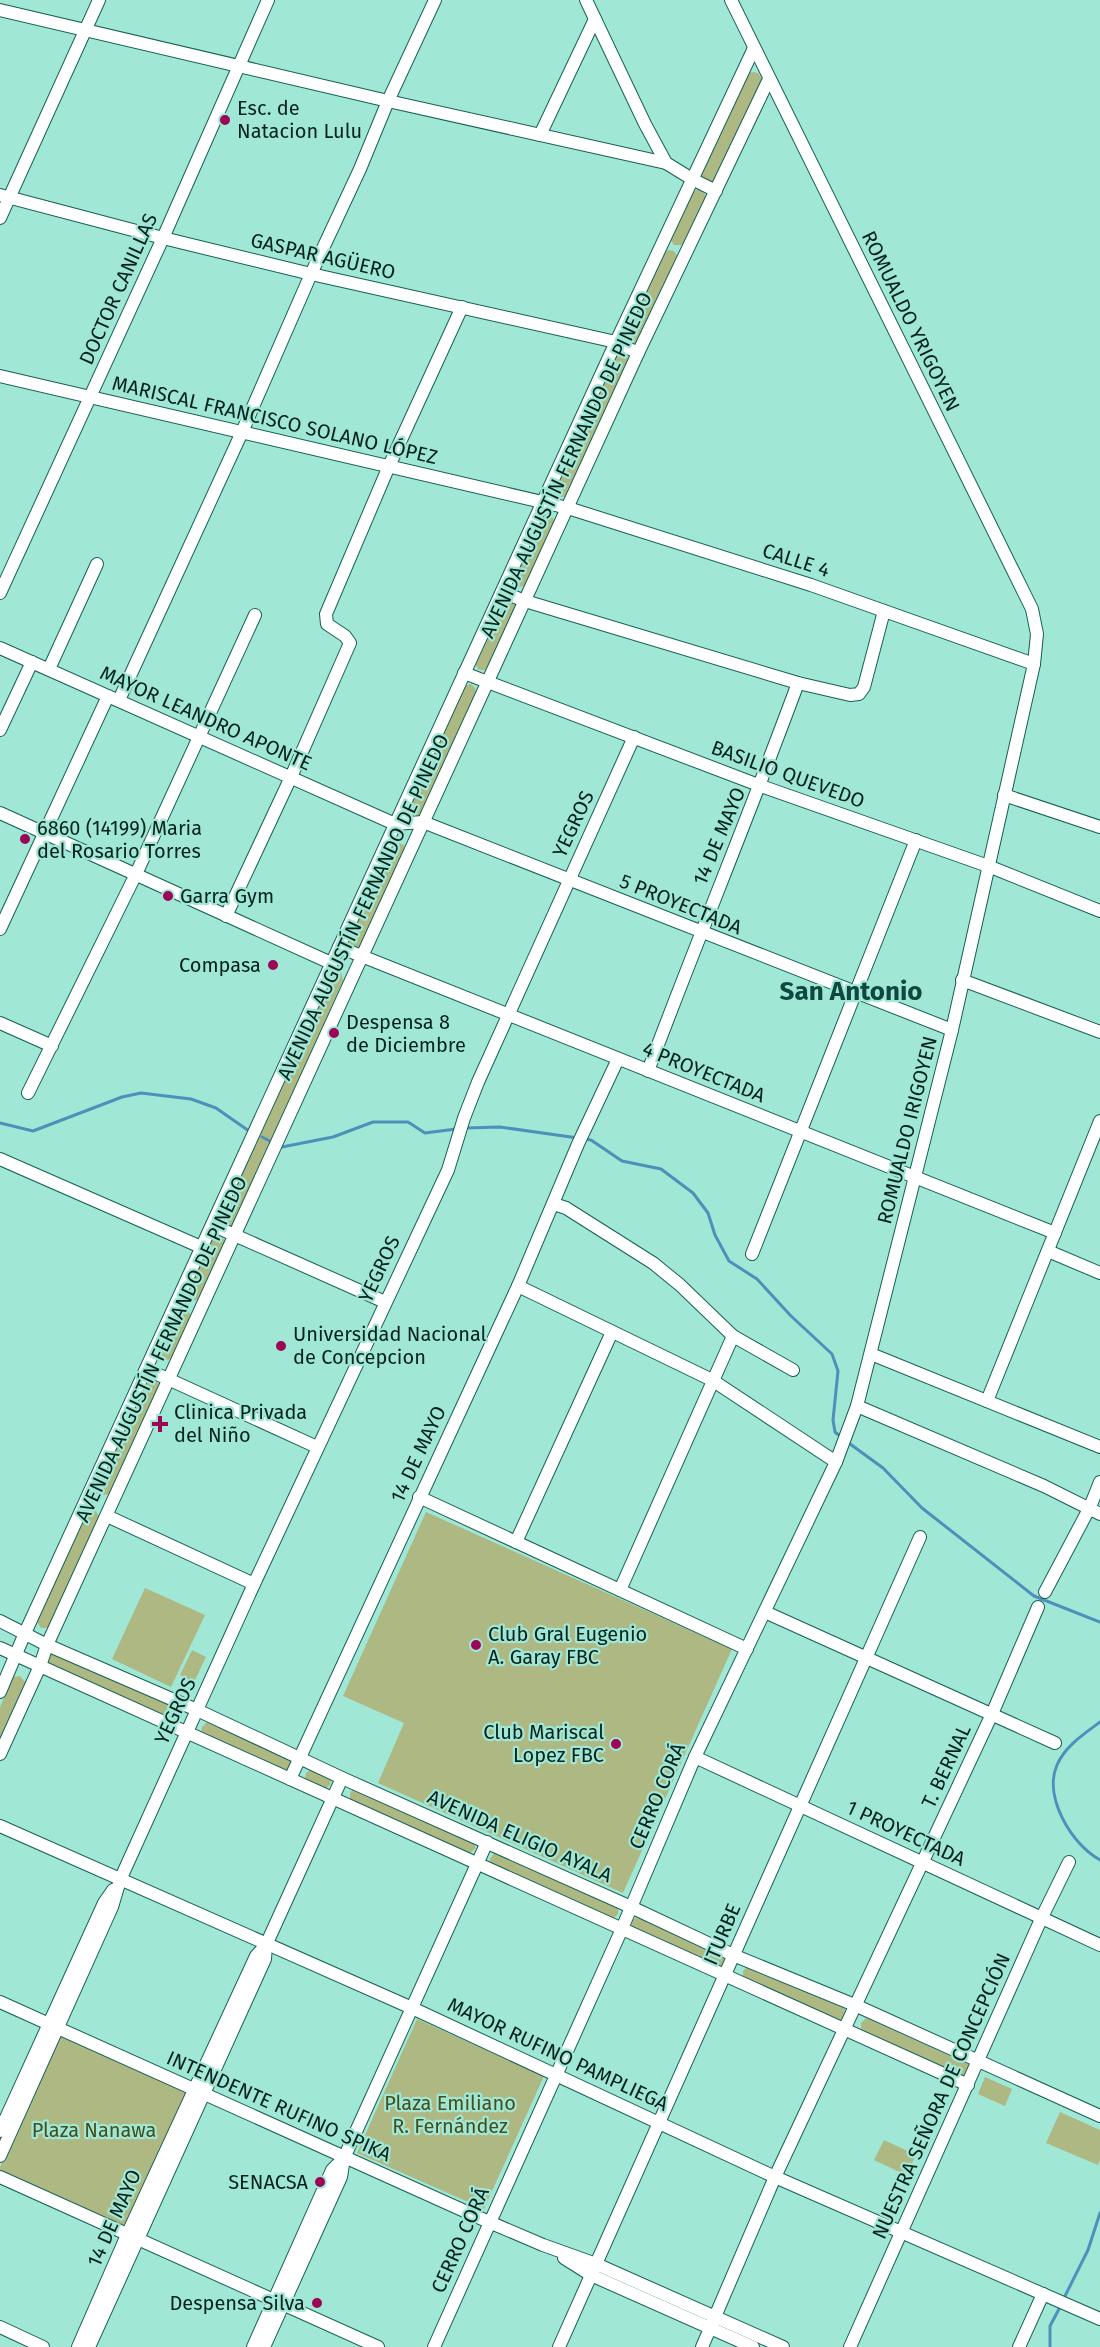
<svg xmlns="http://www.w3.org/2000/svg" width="1100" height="2347" font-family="'Fira Sans',sans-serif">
<rect width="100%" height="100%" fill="#a0e7d6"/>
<g fill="#adb883">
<polygon points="752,72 758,73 762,79 714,181 711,182 703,179 701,175 749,73"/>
<polygon points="700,189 707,197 684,245 674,245 671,240 694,191"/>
<polygon points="668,250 674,251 678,257 638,342 631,343 625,336 665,252"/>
<polygon points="619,352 627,356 628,362 565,497 556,497 552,491 616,354"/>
<polygon points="545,514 551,515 555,522 525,586 518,587 512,580 542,516"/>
<polygon points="512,598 518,605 488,670 479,670 475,664 505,600"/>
<polygon points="471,684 475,688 476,694 419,816 410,816 406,810 464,686"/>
<polygon points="396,842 404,845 405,852 359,948 350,948 346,943 393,844"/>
<polygon points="335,971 341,972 343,980 234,1225 227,1227 221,1220 332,972"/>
<polygon points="220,1235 226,1242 199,1299 193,1301 186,1294 213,1236"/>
<polygon points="182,1309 188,1310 191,1316 172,1359 165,1360 159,1353 178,1310"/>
<polygon points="154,1378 160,1385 111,1494 104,1495 98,1488 148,1380"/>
<polygon points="94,1509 100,1517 50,1628 41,1628 37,1622 88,1511"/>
<polygon points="426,1512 732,1649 623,1893 378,1783 404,1723 343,1696"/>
<polygon points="145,1588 205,1615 171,1687 112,1659"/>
<polygon points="192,1650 206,1657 194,1682 180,1675"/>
<polygon points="52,1652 183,1710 182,1716 177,1721 47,1663"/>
<polygon points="20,1676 26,1683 0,1741 0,1707 13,1677"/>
<polygon points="207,1722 292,1761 288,1772 201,1733 202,1727"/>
<polygon points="311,1769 331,1779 330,1785 325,1789 305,1779 306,1773"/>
<polygon points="353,1789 475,1843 475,1849 470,1853 350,1799 350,1793"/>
<polygon points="495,1852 618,1908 618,1914 613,1919 490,1863 490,1859"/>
<polygon points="637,1917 726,1956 723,1967 721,1968 631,1928 633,1920"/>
<polygon points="748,1966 845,2009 843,2019 841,2020 743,1977 743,1971"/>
<polygon points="866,2018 970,2065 965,2076 861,2030 861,2023"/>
<polygon points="417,2019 544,2076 484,2209 357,2153"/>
<polygon points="61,2035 188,2094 125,2230 0,2172 0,2167"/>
<polygon points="985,2077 1012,2089 1005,2106 978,2094"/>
<polygon points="1060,2112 1100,2130 1100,2160 1098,2165 1046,2143"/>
<polygon points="884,2140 916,2155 906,2175 874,2160"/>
</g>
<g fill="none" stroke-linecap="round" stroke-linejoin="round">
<g stroke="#4d91bb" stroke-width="3">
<polyline points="0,1123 33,1131 122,1097 141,1093 191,1099 216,1108 249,1131"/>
<polyline points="465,1128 500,1127 578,1138"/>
<polyline points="262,1137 270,1141"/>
<polyline points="584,1139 591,1140 622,1161 661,1169 693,1193 708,1213 715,1235 729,1261 757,1279 791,1316 832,1354 838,1371 833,1420 835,1432 841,1437"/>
<polyline points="282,1147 333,1137 373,1122 408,1122 425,1133 456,1129"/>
<polyline points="846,1441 883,1468 922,1508 1034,1596 1100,1622"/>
<path d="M1100,1722C1084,1734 1065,1746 1057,1765C1043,1797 1072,1845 1100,1860"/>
<polyline points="1065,2296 1088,2250 1100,2213"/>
<polyline points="1050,2347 1050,2326 1059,2309"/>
</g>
<g stroke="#146154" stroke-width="14">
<g id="minor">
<polyline points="586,0 645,124 666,163 692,179 716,191"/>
<polyline points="0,10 388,101 666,163"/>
<polyline points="540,135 595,19"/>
<polyline points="0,195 163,238 311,274 616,342 638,353"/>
<polyline points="0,218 99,0"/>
<polyline points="0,376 568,508 811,585 1034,664"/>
<polyline points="502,592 525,601 798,683 850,695 859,694 864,687 884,611"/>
<polyline points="0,593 163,238 268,0"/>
<polyline points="0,648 395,824 423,822 952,1030"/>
<polyline points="49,669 97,564"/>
<polyline points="464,673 761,786 988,866 1100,911"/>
<polyline points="119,700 242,432 311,274 360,169 388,101 435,0"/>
<polyline points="0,730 32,662"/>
<polyline points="1004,795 1100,827"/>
<polyline points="0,813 331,963"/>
<polyline points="226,916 291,777 350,643 345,636 327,624 326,614 389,466 462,307"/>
<polyline points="0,929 108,696"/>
<polyline points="339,947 1055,1233"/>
<polyline points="962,980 1100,1032"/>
<polyline points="0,1023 52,1046"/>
<path d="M648,1071C697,941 750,813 798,683"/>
<polyline points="28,1093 136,874 255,615"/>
<polyline points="0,1159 201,1247"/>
<polyline points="554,1204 566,1208 653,1263 680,1285 733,1336 793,1370"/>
<polyline points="212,1225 385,1302"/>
<polyline points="1048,1251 1100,1273"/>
<polyline points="752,1254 916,840"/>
<polyline points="518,1286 712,1380 836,1462"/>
<polyline points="871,1354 1100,1447"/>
<polyline points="146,1369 317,1447"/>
<polyline points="987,1401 1100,1121"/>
<polyline points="857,1406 1044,1486 1100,1514"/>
<polyline points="419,1497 747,1649"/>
<polyline points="107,1516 254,1584"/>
<polyline points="516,1542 612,1332"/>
<polyline points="620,1590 733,1336"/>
<polyline points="1045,1592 1090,1507 1100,1482"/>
<polyline points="765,1612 1055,1743"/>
<polyline points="0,1621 47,1645 197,1710 342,1778 631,1907 733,1955 857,2006 1100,2116"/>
<polyline points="0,1648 968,2085"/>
<polyline points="0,1692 25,1633 616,342 754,48"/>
<polyline points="0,1754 40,1666 47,1645 638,353 769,79"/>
<polyline points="695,1757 1100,1945"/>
<polyline points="290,1779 518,1286 578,1144 618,1059"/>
<polyline points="0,1826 412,2008 775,2177 1100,2319"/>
<polyline points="0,2002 489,2222 543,2245 596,2264 783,2347"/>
<polyline points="0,2131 104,1903 113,1890"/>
<polyline points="0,2156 112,1907 120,1880 254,1584 448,1170 464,1118 478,1082 634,737"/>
<polyline points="0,2177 378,2347"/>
<polyline points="564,2258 591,2275 753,2347"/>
<polyline points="0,2327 43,2347"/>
<polyline points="78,2347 127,2235 256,1956 266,1945 342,1778"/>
<polyline points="89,2347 265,1959 266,1945"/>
<polyline points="253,2347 332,2170 344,2158"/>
<polyline points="264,2347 341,2177 344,2158 487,1842"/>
<polyline points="434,2347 621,1931 695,1757 836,1462 857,1406 952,1030 1034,664 1037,634 1032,609 731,0"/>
<polyline points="559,2347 920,1537"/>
<polyline points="702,2347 775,2177 992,1714 1038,1607"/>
<polyline points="850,2347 1042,1917 1069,1862"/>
<polyline points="1019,2347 1043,2294"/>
</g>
</g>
<use href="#minor" stroke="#fff" stroke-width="12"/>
</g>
<g fill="#9b0655" stroke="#a0e7d6" stroke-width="2">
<circle cx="225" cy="120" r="6"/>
<circle cx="25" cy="839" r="6"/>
<circle cx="168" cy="896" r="6"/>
<circle cx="273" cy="965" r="6"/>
<circle cx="334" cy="1033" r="6"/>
<circle cx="281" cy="1346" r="6"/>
<path d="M157 1415h6v6h6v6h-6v6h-6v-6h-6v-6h6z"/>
<circle cx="476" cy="1645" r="6"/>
<circle cx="616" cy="1744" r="6"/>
<circle cx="320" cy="2182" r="6"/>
<circle cx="317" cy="2303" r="6"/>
</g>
<g text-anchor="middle" stroke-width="4.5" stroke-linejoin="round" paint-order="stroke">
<g font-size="20" fill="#04221c" stroke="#a0e7d6" text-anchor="start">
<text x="237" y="115">Esc. de<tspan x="237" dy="23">Natacion Lulu</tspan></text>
<text x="37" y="835">6860 (14199) Maria<tspan x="37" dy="23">del Rosario Torres</tspan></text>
<text x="180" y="903">Garra Gym</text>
<text x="261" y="972" text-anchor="end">Compasa</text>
<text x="346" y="1029">Despensa 8<tspan x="346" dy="23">de Diciembre</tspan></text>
<text x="293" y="1341">Universidad Nacional<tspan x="293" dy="23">de Concepcion</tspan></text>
<text x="174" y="1419">Clinica Privada<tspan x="174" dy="23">del Niño</tspan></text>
<text x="488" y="1641">Club Gral Eugenio<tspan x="488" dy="23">A. Garay FBC</tspan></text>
<text x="604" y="1739" text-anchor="end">Club Mariscal<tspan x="604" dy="23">Lopez FBC</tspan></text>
<text x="308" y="2189" text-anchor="end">SENACSA</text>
<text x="305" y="2310" text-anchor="end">Despensa Silva</text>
</g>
<g font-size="20" fill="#04221c" stroke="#a0e7d6">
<text transform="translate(323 256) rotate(13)" y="7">GASPAR AGÜERO</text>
<text transform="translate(118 289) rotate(-66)" y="7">DOCTOR CANILLAS</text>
<text transform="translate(911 321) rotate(64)" y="7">ROMUALDO YRIGOYEN</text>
<text transform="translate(275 420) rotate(13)" y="7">MARISCAL FRANCISCO SOLANO LÓPEZ</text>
<text transform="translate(566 465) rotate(-65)" y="7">AVENIDA AUGUSTÍN FERNANDO DE PINEDO</text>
<text transform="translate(796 560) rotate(18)" y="7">CALLE 4</text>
<text transform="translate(206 718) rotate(24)" y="7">MAYOR LEANDRO APONTE</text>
<text transform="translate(788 774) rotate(20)" y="7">BASILIO QUEVEDO</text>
<text transform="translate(573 824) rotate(-65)" y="7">YEGROS</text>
<text transform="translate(719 836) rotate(-67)" y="7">14 DE MAYO</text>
<text transform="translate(681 904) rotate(22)" y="7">5 PROYECTADA</text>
<text transform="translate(363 907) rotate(-65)" y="7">AVENIDA AUGUSTÍN FERNANDO DE PINEDO</text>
<text transform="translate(704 1072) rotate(22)" y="7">4 PROYECTADA</text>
<text transform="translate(907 1130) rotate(-76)" y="7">ROMUALDO IRIGOYEN</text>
<text transform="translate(379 1269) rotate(-65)" y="7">YEGROS</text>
<text transform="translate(161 1349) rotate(-65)" y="7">AVENIDA AUGUSTÍN FERNANDO DE PINEDO</text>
<text transform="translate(418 1454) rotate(-65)" y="7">14 DE MAYO</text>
<text transform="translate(175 1711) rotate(-65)" y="7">YEGROS</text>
<text transform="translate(946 1766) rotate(-65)" y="7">T. BERNAL</text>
<text transform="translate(657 1796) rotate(-67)" y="7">CERRO CORÁ</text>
<text transform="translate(906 1833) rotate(25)" y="7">1 PROYECTADA</text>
<text transform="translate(520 1836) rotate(24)" y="7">AVENIDA ELIGIO AYALA</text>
<text transform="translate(722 1934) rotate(-67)" y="7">ITURBE</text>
<text transform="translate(558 2054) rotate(25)" y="7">MAYOR RUFINO PAMPLIEGA</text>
<text transform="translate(941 2096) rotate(-66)" y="7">NUESTRA SEÑORA DE CONCEPCIÓN</text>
<text transform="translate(279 2106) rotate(24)" y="7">INTENDENTE RUFINO SPIKA</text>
<text transform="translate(114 2218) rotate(-66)" y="7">14 DE MAYO</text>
<text transform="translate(460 2240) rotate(-66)" y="7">CERRO CORÁ</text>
</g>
<g font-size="20" fill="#464e1b" stroke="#a0e7d6">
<text x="450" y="2110">Plaza Emiliano<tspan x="450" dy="23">R. Fernández</tspan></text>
<text x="94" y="2137">Plaza Nanawa</text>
</g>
<g font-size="26" font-weight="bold" fill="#0f483e" stroke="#a0e7d6">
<text x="851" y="1000">San Antonio</text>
</g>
</g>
</svg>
